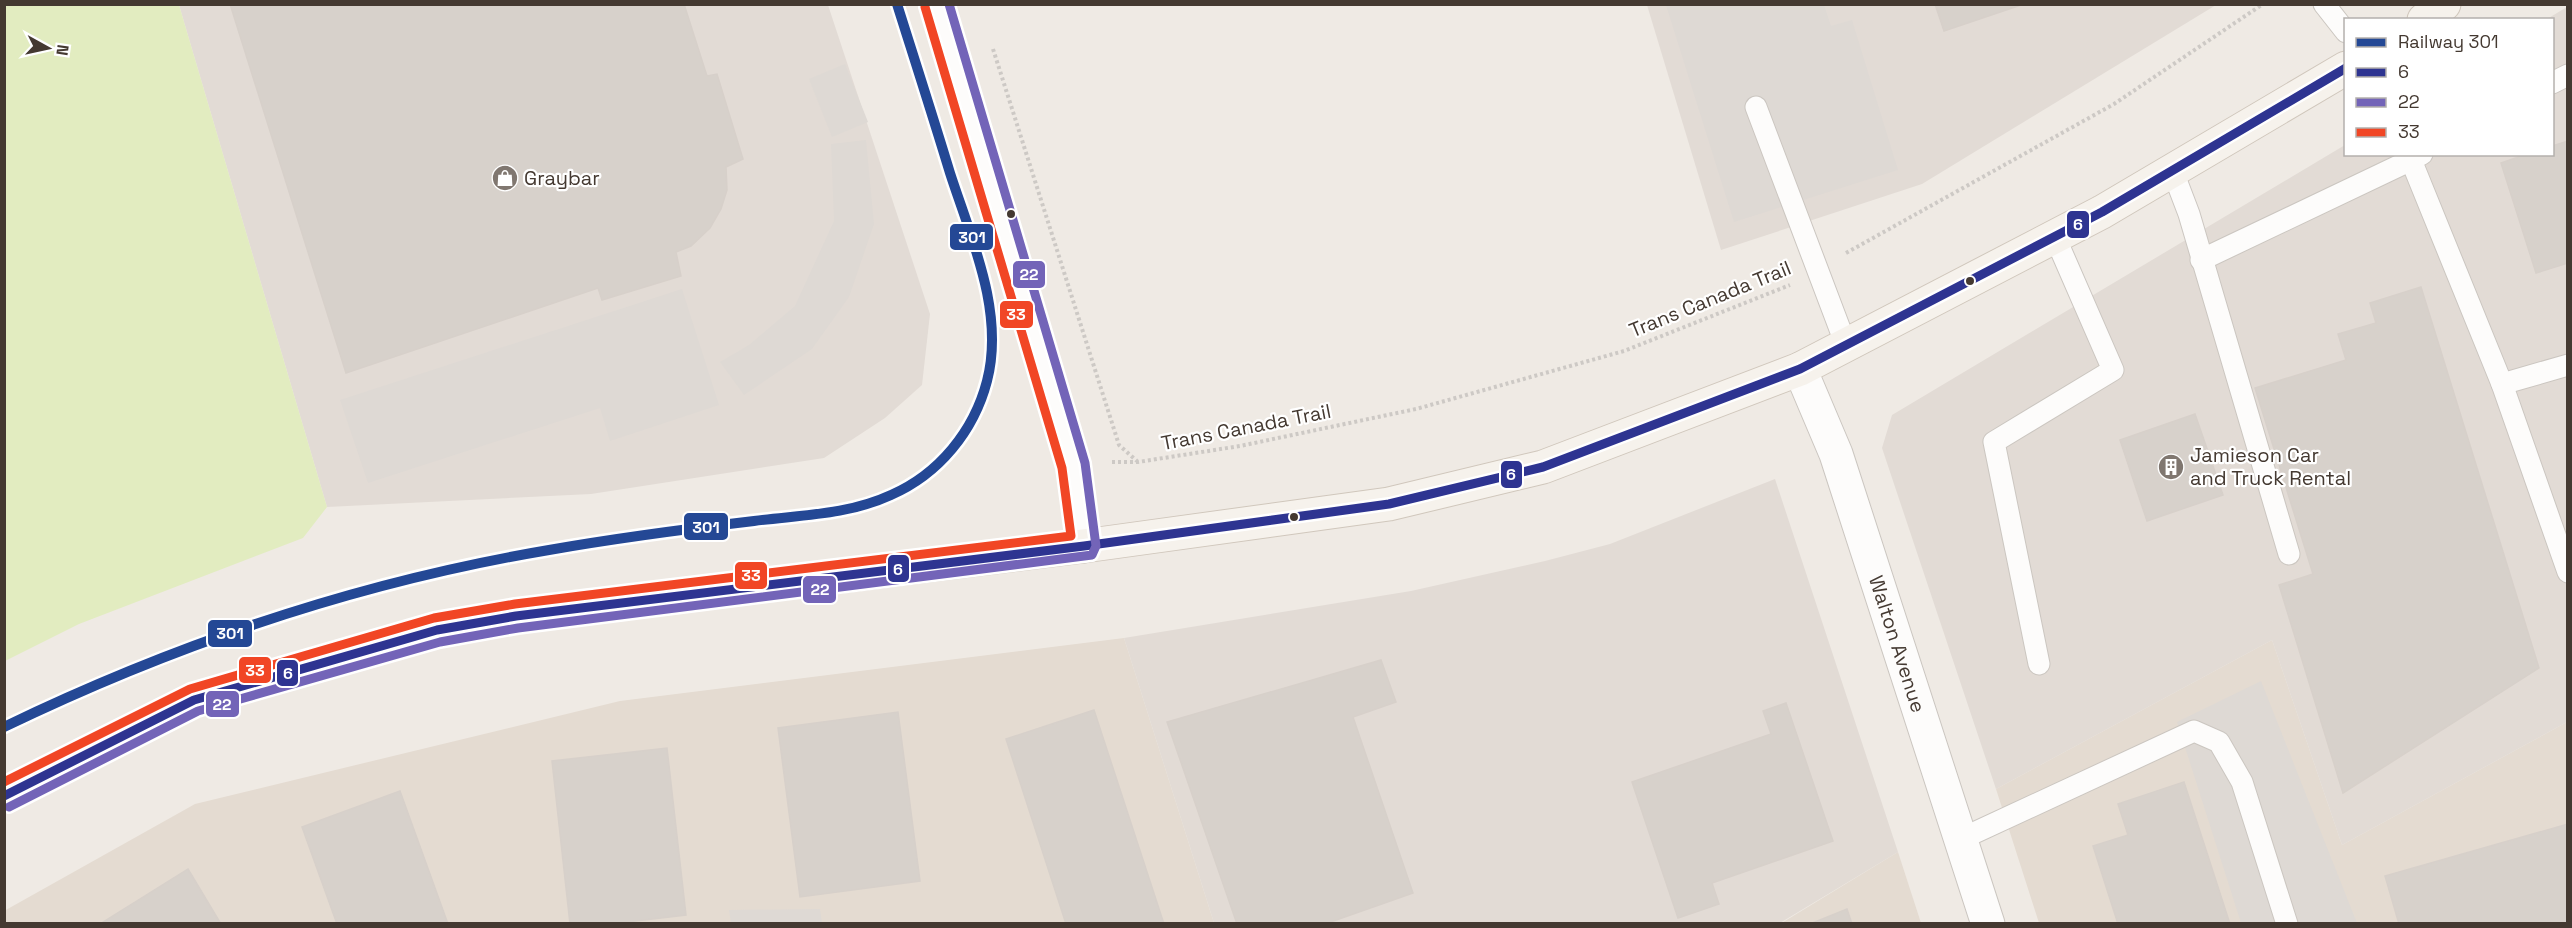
<svg xmlns="http://www.w3.org/2000/svg" width="2572" height="928" font-family="'Space Grotesk',sans-serif">
<rect width="100%" height="100%" fill="#efeae4"/>
<g fill="#e4dbd1">
<polygon points="1124,638 1214,923 5,924 4,911 195,804 620,701"/>
<polygon points="2272,640 2342,845 2567,722 2567,923 2039,923 1996,789"/>
<polygon points="1898,852 1921,923 1780,924"/>
</g>
<g fill="#e2dbd5">
<polygon points="179,5 828,5 930,314 922,385 885,418 824,458 591,494 327,507"/>
<polygon points="1647,5 2216,5 1922,184 1721,250"/>
<polygon points="2567,7 2567,722 2342,845 2272,640 1996,789 1882,448 1892,415 2345,145 2346,154 2552,154 2552,20 2547,19"/>
<polygon points="1775,479 1898,852 1780,923 1214,923 1124,638 1411,591 1545,561 1610,544"/>
</g>
<polygon fill="#e2ecc0" points="5,4 179,5 327,507 303,538 79,624 5,661"/>
<g fill="#ded9d4">
<polygon points="1666,5 1824,5 1831,26 1852,20 1898,170 1734,222"/>
<polygon points="845,64 868,122 832,137 809,79"/>
<polygon points="866,140 874,224 849,297 812,349 744,395 720,362 749,345 795,306 834,221 831,144"/>
<polygon points="682,289 719,405 610,441 600,408 368,483 340,400"/>
<polygon points="2261,681 2357,923 2241,923 2177,722"/>
<polygon points="820,909 822,923 731,923 729,910"/>
</g>
<g fill="#d7d1cb" stroke="#d7d0ca" stroke-width="1.5">
<polygon points="230,4 684,4 707,76 717,74 743,159 726,167 727,190 721,209 710,228 691,246 676,252 681,276 602,300 598,288 346,373"/>
<polygon points="1935,4 2024,4 1944,31"/>
<polygon points="2568,141 2568,263 2536,273 2501,163 2527,154 2552,154 2552,146"/>
<polygon points="2421,287 2539,668 2343,793 2279,585 2313,574 2255,388 2346,360 2338,334 2376,323 2370,303"/>
<polygon points="2195,414 2223,495 2147,521 2120,440"/>
<polygon points="1381,660 1396,702 1353,717 1413,893 1325,924 1237,924 1167,722"/>
<polygon points="1786,703 1833,841 1712,883 1719,904 1678,918 1632,782 1771,734 1763,711"/>
<polygon points="1094,710 1164,924 1066,924 1006,739"/>
<polygon points="898,712 920,881 800,897 778,728"/>
<polygon points="667,748 686,915 610,924 570,924 552,761"/>
<polygon points="2184,782 2230,924 2118,924 2093,846 2128,835 2118,804"/>
<polygon points="400,791 448,924 337,924 302,827"/>
<polygon points="2568,824 2568,924 2399,924 2385,876"/>
<polygon points="188,869 221,924 100,924"/>
<polygon points="1847,909 1852,924 1810,924"/>
</g>
<g fill="none" stroke-linecap="round" stroke-linejoin="round">
<g stroke="#cbc6c0" stroke-width="23">
<g id="service">
<polyline points="2324,4 2346,32"/>
<polyline points="2552,83 2568,75"/>
<polyline points="1756,107 1846,345"/>
<polyline points="2422,154 2411,160 2502,384 2568,572"/>
<polyline points="2173,172 2189,214 2289,554"/>
<polyline points="2201,260 2411,160 2408,154"/>
<polyline points="2502,384 2568,365"/>
<polyline points="2039,664 1994,442 2113,370 2055,237"/>
<polyline points="1961,839 2194,731 2219,742 2242,782 2287,924"/>
</g>
</g>
<g stroke="#cbc6c0" stroke-width="35">
<g id="minor">
<path id="s1" d="M1800,369L1836,454L1988,924"/>
</g>
</g>
<g stroke="#cbc6c0" stroke-width="35">
<polyline id="tertiary" points="936,4 1074,466 1084,546"/>
</g>
<g stroke="#d0c7bc" stroke-width="35">
<g id="secondary">
<polyline points="2424,20 2444,4"/>
<polyline points="4,796 194,700 437,630 516,616 1084,546 1389,504 1543,467 1800,369 2102,212 2346,68"/>
</g>
</g>
<g stroke="#cdc9c5" stroke-width="4" stroke-dasharray="3 3" stroke-linecap="butt">
<polyline points="993,49 1119,445 1137,461"/>
<polyline points="1846,253 2114,104 2263,4"/>
<polyline points="1112,462 1138,462 1240,446 1416,409 1624,351 1790,285"/>
</g>
<use href="#service" stroke="#fdfcfb" stroke-width="21"/>
<use href="#minor" stroke="#fdfcfb" stroke-width="33"/>
<use href="#tertiary" stroke="#fdfcfb" stroke-width="33"/>
<use href="#secondary" stroke="#f6f2ec" stroke-width="33"/>
<g stroke="#fff" stroke-width="14">
<polyline id="bus-1" points="4,796 194,700 437,630 516,616 1084,546 1389,504 1543,467 1800,369 2102,212 2346,68"/>
</g>
<g stroke="#fff" stroke-width="14">
<polyline id="bus-2" points="9,807 198,711 440,642 518,628 1092,555 1096,546 1085,463 949,4"/>
</g>
<g stroke="#fff" stroke-width="14">
<polyline id="bus-3" points="4,782 190,689 434,618 515,604 1071,536 1062,468 925,7"/>
</g>
<use href="#bus-1" stroke="#2e3491" stroke-width="9"/>
<use href="#bus-2" stroke="#7364b8" stroke-width="9"/>
<use href="#bus-3" stroke="#f14625" stroke-width="9"/>
<g stroke="#fff" stroke-width="15">
<path id="rail-1" d="M4,727C178,643 359,582 549,550C617,538 686,529 754,521C800,515 848,515 891,495C939,474 974,431 987,381C1005,312 971,238 950,173C933,117 915,61 897,4"/>
</g>
<use href="#rail-1" stroke="#244895" stroke-width="10"/>
</g>
<defs>
<g id="shop-disc" transform="scale(1.35)"><circle r="9.5" fill="#807770" stroke="#fff"/><path d="M-5-2.5h2.3a2.7 3.5 0 0 1 5.4 0H5L5.5 6h-11ZM-1.5-2.5h3a1.5 2.3 0 0 0-3 0Z" fill="#fff"/></g>
<g id="building-disc" transform="scale(1.35)"><circle r="9.5" fill="#807770" stroke="#fff"/><path d="M-4-6H4V6H1V3H-1V6H-4ZM-2.5-4.3h1.7v1.8h-1.7ZM.8-4.3h1.7v1.8H.8ZM-2.5-1h1.7V.8h-1.7ZM.8-1h1.7V.8H.8Z" fill="#fff"/></g>
</defs>
<g fill-rule="evenodd">
<use href="#shop-disc" x="505" y="178"/>
<use href="#building-disc" x="2171" y="467"/>
</g>
<g fill="#443931" stroke="#fff" stroke-width="2">
<circle cx="1011" cy="214" r="5"/>
<circle cx="1970" cy="281" r="5"/>
<circle cx="1294" cy="517" r="5"/>
</g>
<g text-anchor="middle" stroke-width="4.5" stroke-linejoin="round" paint-order="stroke">
<g font-size="20" fill="#443931" stroke="#fff" text-anchor="start">
<text x="524" y="185">Graybar</text>
<text x="2190" y="462">Jamieson Car<tspan x="2190" dy="23">and Truck Rental</tspan></text>
</g>
<g font-size="20" fill="#443931" stroke="#fff">
<text transform="translate(1710 299) rotate(-22)" y="7">Trans Canada Trail</text>
<text transform="translate(1246 427) rotate(-11)" y="7">Trans Canada Trail</text>
<text dy="7" stroke="none"><textPath href="#s1" startOffset="292">Walton Avenue</textPath></text>
</g>
</g>
<g stroke="#fff" stroke-width="2">
<rect x="2066" y="210" width="24" height="29" rx="6" fill="#2e3491"/>
<rect x="949" y="223" width="45" height="28" rx="6" fill="#244895"/>
<rect x="1012" y="260" width="34" height="29" rx="6" fill="#7364b8"/>
<rect x="999" y="300" width="35" height="29" rx="6" fill="#f14625"/>
<rect x="1500" y="460" width="23" height="29" rx="6" fill="#2e3491"/>
<rect x="683" y="512" width="46" height="29" rx="6" fill="#244895"/>
<rect x="887" y="554" width="23" height="29" rx="6" fill="#2e3491"/>
<rect x="734" y="561" width="34" height="29" rx="6" fill="#f14625"/>
<rect x="802" y="575" width="35" height="29" rx="6" fill="#7364b8"/>
<rect x="207" y="619" width="46" height="29" rx="6" fill="#244895"/>
<rect x="238" y="656" width="34" height="28" rx="6" fill="#f14625"/>
<rect x="276" y="659" width="23" height="28" rx="6" fill="#2e3491"/>
<rect x="205" y="690" width="35" height="28" rx="6" fill="#7364b8"/>
</g>
<g font-size="16" text-anchor="middle" font-weight="bold" fill="#fff">
<text x="2078" y="230">6</text>
<text x="972" y="243">301</text>
<text x="1029" y="280">22</text>
<text x="1016" y="320">33</text>
<text x="1511" y="480">6</text>
<text x="706" y="533">301</text>
<text x="898" y="575">6</text>
<text x="751" y="581">33</text>
<text x="820" y="595">22</text>
<text x="230" y="639">301</text>
<text x="255" y="676">33</text>
<text x="288" y="679">6</text>
<text x="222" y="710">22</text>
</g>
<rect width="2572" height="928" fill="none" stroke="#443931" stroke-width="12"/>
<rect x="2344" y="18" width="210" height="138" fill="#ffffff" stroke="#b4b0ad" stroke-width="1.5"/>
<rect x="2356" y="38" width="30" height="9" fill="#244895" stroke="#b4b0ad" stroke-width="1.5"/>
<text x="2398" y="48" font-size="18" fill="#443931">Railway 301</text>
<rect x="2356" y="68" width="30" height="9" fill="#2e3491" stroke="#b4b0ad" stroke-width="1.5"/>
<text x="2398" y="78" font-size="18" fill="#443931">6</text>
<rect x="2356" y="98" width="30" height="9" fill="#7364b8" stroke="#b4b0ad" stroke-width="1.5"/>
<text x="2398" y="108" font-size="18" fill="#443931">22</text>
<rect x="2356" y="128" width="30" height="9" fill="#f14625" stroke="#b4b0ad" stroke-width="1.5"/>
<text x="2398" y="138" font-size="18" fill="#443931">33</text>
<g transform="translate(48 48) rotate(98)" stroke="#ffffff" stroke-width="4.5" paint-order="stroke">
<path d="M0-4.5L10 22L0 15L-10 22Z" fill="#443931"/>
<text y="-9" font-size="16" font-weight="bold" text-anchor="middle" fill="#443931">N</text>
</g>
</svg>
